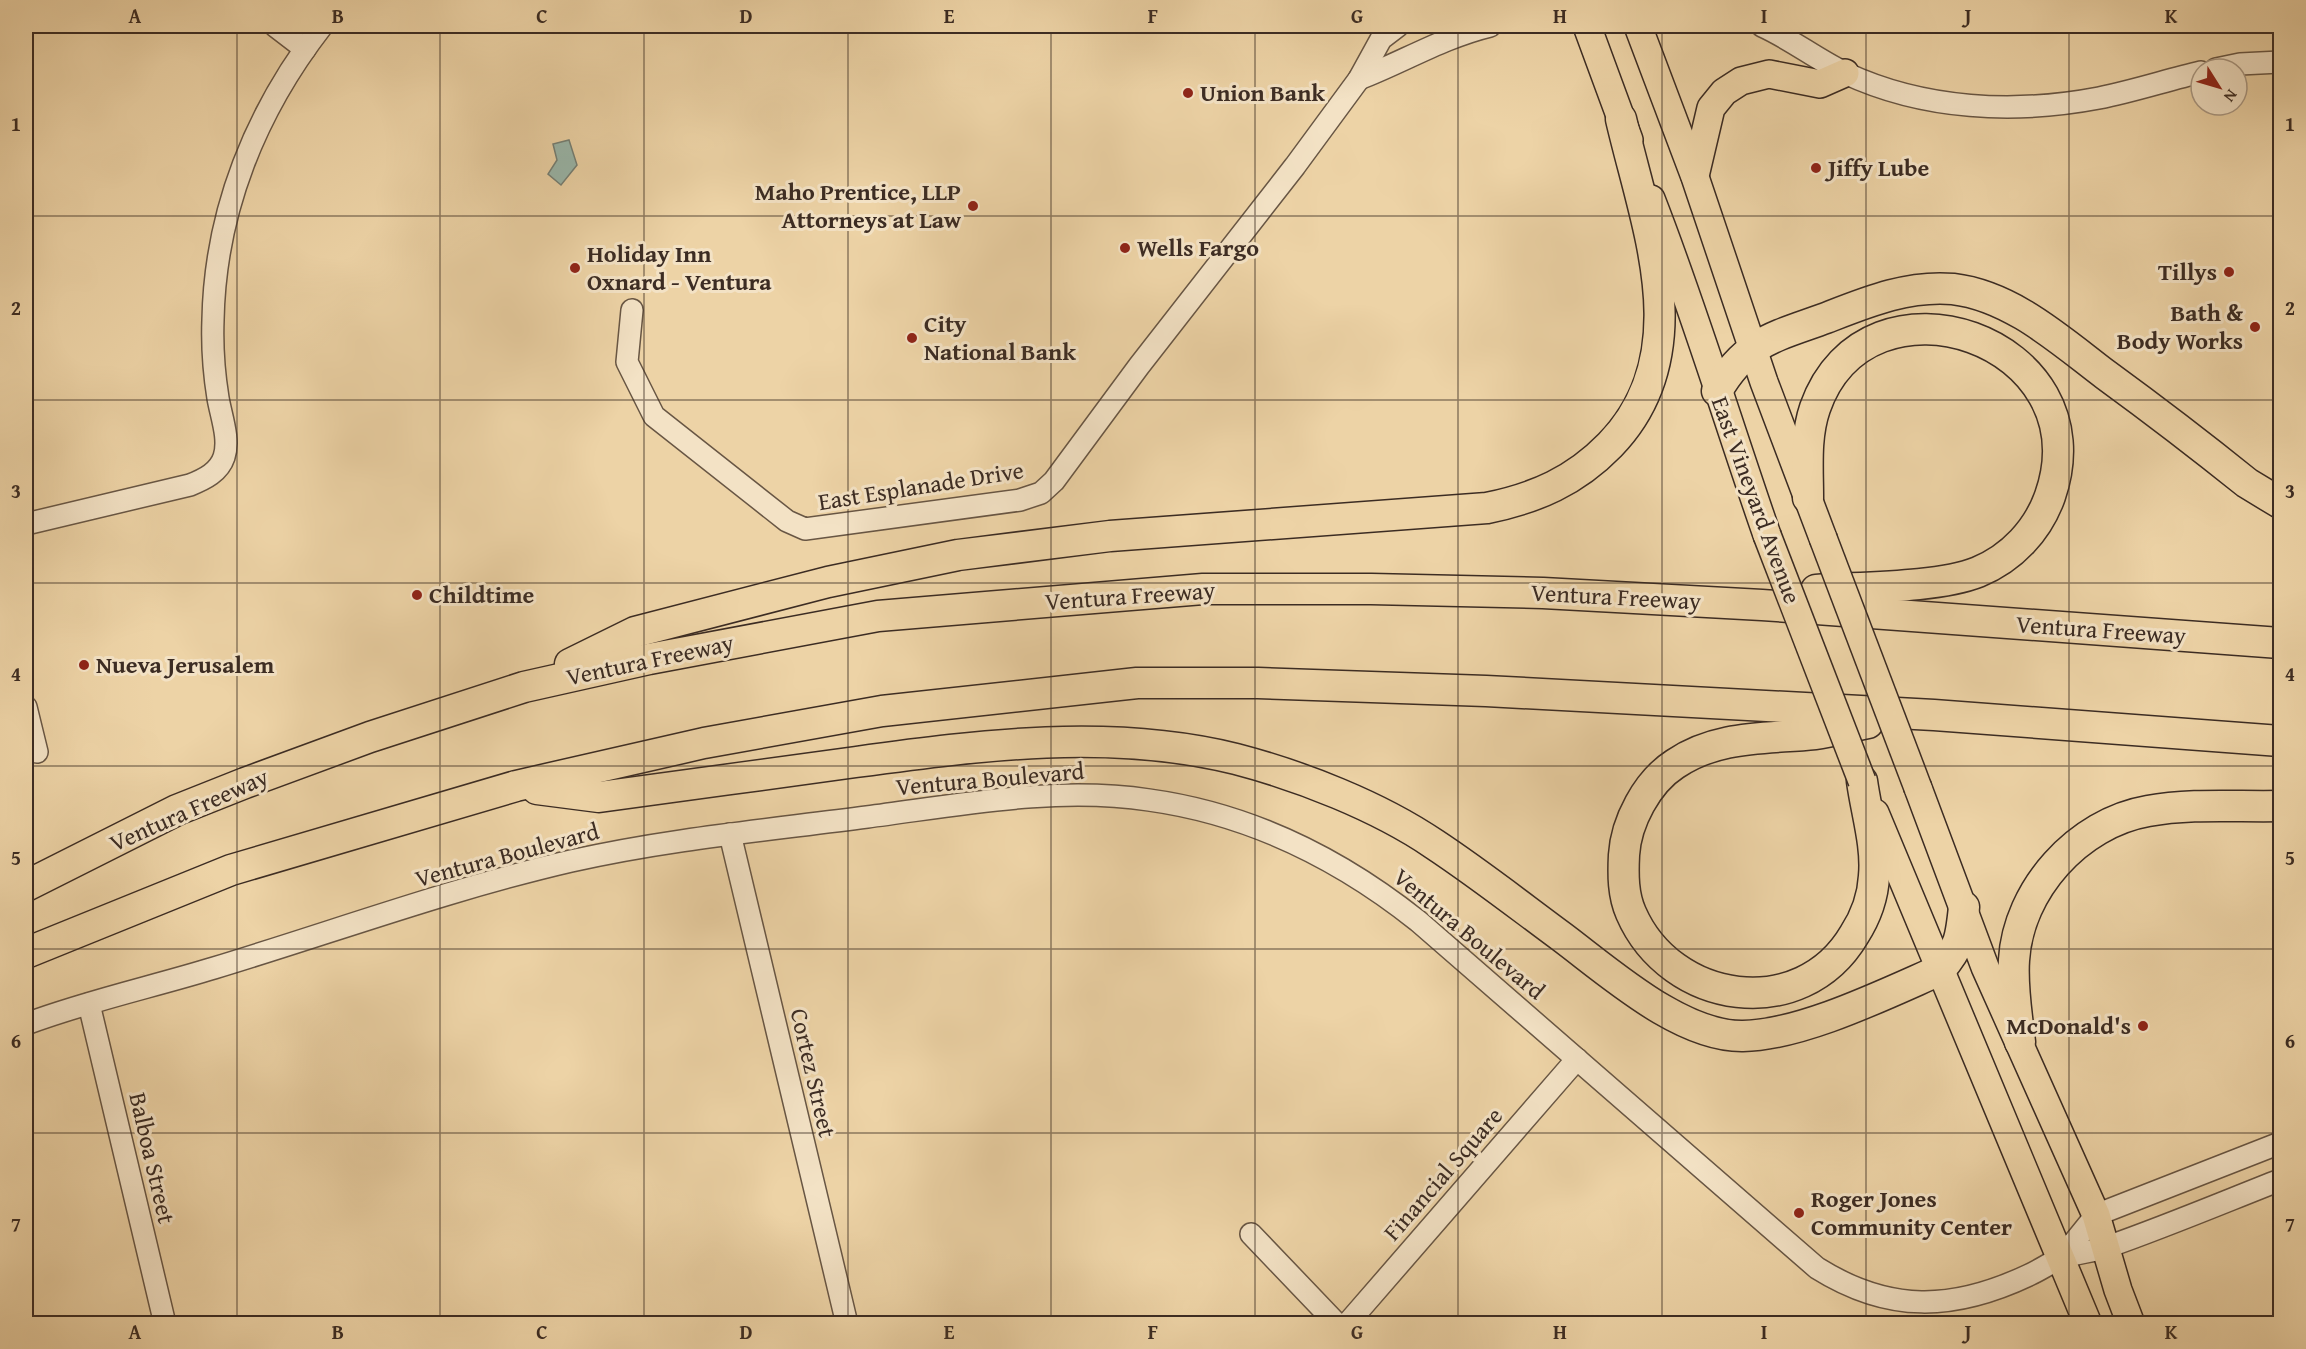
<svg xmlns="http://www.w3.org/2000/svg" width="2306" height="1349" font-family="'Gentium Book Plus',serif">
<rect width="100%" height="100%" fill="#edd3a6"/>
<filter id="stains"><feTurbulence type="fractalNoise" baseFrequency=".00333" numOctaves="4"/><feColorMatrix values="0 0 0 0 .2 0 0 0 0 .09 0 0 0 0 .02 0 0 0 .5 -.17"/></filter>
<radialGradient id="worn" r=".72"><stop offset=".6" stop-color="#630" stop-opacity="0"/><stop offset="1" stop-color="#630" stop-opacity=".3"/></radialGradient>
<polygon fill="#99b7ab" stroke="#747f75" stroke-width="1.5" points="569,140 577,165 561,185 548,174 557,160 553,144"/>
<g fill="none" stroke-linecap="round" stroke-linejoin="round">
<g stroke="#685644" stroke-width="24">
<g id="minor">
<polyline points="275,26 305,49"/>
<path d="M1762,26C1791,39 1816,59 1845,73C1924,110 2015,114 2099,98C2134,91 2167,80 2201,72"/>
<polyline points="2216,69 2240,64 2280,62"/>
<path d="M1359,79C1403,62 1444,37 1490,26"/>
<polyline points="632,310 627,362 654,416 787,521 805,529 1020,500 1041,493 1054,481 1139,366 1295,166 1359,79 1381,39 1398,26"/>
<path d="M26,524L190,485C205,479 219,472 224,457C230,439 221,416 218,398C214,373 212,346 213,320C215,211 256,111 322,26"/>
<polyline points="26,707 37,752"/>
<polyline points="730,834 847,1324"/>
<polyline points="89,1004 165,1324"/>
<path d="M26,1024C87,1001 152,987 214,968C333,932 450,889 571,861C668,839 768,830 867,817C960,805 1055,786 1149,800C1250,814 1340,859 1418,921L1817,1268C1889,1313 1953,1311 2029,1275C2040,1270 2050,1263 2061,1258C2077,1252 2095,1252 2110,1246C2167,1226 2224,1202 2280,1180"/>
<polyline points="1251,1234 1337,1324"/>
<polyline points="2062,1257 2096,1215 2280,1143"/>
<polyline points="1347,1324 1577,1059"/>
</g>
</g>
<g stroke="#3c2c23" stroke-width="30">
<g id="major">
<polyline points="1587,26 1629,140"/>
<polyline points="1638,26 1695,177 1764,382 1823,538"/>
<polyline points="1695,176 1711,108 1724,92 1741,81 1769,74 1820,84 1845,73"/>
<path d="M1651,199C1694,309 1728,423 1767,535"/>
<polyline points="1918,788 1985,967 2096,1215 2118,1290 2131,1324"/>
<polyline points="1875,813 2088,1324"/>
</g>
</g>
<g stroke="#3c2c23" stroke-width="33">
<g id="highway">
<path d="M1717,391C1746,341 1774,337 1826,318C1867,302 1908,285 1953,289C2012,296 2061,341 2106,375C2154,410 2201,446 2247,483L2280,503"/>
<path d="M1808,498C1808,468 1805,437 1815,408C1867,259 2104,340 2050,496C2038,530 2012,558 1978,572C1938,588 1860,587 1816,590"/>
<path d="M570,664L635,632L828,582L958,555L1110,536L1487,508C1536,498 1575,481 1610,445C1699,353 1646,227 1621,119"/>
<path d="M1862,781C1866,811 1877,846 1874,876C1873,897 1865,918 1854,935C1801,1024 1671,1005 1631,913C1623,895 1623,875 1624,855C1626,822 1647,782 1675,764C1718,735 1766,739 1815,734C1833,732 1851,726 1868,723"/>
<path d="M537,789L599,797C685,785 770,774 856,762C981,745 1111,728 1236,759C1301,776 1378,806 1434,844C1478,873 1520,906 1562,937C1610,973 1681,1037 1743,1036C1802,1035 1885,994 1940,970C1960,947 1961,937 1964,907"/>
<polyline points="26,886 177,810 245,783 370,737 524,687 649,659 878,616 1203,589 1371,589 1543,593 1762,605 2280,643"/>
<polyline points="26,953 231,870 516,786 704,743 882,711 1137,683 1258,683 1486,691 1934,715 2280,741"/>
<path d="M2020,1042C2017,1015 2012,988 2014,960C2018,890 2078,823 2148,811C2191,803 2237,807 2280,806"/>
</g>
</g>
<use href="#minor" stroke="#f3e2c5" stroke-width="21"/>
<use href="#major" stroke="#edd3a6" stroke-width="27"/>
<use href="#highway" stroke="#edd3a6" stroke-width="30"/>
<g stroke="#3c2c23" stroke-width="30" stroke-linecap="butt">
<g id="major-bridge">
<polyline points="1767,535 1862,781"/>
<polyline points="1823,538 1918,788"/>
</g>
</g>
<use href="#major-bridge" stroke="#edd3a6" stroke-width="27"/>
</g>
<path fill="none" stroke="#3c2c23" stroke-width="1.5" stroke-opacity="0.55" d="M237,26V1324M440,26V1324M644,26V1324M848,26V1324M1051,26V1324M1255,26V1324M1458,26V1324M1662,26V1324M1866,26V1324M2069,26V1324M26,216H2280M26,400H2280M26,583H2280M26,766H2280M26,949H2280M26,1133H2280"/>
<g fill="#8f2418" stroke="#f3e2c5" stroke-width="2">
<circle cx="1188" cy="93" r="6"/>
<circle cx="1816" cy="168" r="6"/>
<circle cx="973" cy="206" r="6"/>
<circle cx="1125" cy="248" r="6"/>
<circle cx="575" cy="268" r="6"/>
<circle cx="2229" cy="272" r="6"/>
<circle cx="2255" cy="327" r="6"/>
<circle cx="912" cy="338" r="6"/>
<circle cx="417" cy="595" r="6"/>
<circle cx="84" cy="665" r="6"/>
<circle cx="2143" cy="1026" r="6"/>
<circle cx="1799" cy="1213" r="6"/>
</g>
<g text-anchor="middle" stroke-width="6" stroke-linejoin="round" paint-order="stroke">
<g font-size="24" font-weight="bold" fill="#3c2c23" stroke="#f3e2c5" text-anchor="start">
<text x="1200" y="101">Union Bank</text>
<text x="1828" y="176">Jiffy Lube</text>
<text x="961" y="200" text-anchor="end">Maho Prentice, LLP<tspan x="961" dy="28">Attorneys at Law</tspan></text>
<text x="1137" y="256">Wells Fargo</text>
<text x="587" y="262">Holiday Inn<tspan x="587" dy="28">Oxnard - Ventura</tspan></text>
<text x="2217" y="280" text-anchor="end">Tillys</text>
<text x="2243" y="321" text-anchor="end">Bath &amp;<tspan x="2243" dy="28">Body Works</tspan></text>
<text x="924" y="332">City<tspan x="924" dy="28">National Bank</tspan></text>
<text x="429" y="603">Childtime</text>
<text x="96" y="673">Nueva Jerusalem</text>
<text x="2131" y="1034" text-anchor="end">McDonald's</text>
<text x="1811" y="1207">Roger Jones<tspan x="1811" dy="28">Community Center</tspan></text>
</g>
<g font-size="24" fill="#3c2c23" stroke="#f3e2c5">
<text transform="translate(921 486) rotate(-9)" y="8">East Esplanade Drive</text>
<text transform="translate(1756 500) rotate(70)" y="8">East Vineyard Avenue</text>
<text transform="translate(1130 596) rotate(-4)" y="8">Ventura Freeway</text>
<text transform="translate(1616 597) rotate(3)" y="8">Ventura Freeway</text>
<text transform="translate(2101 630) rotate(4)" y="8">Ventura Freeway</text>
<text transform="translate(650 660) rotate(-12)" y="8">Ventura Freeway</text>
<text transform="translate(990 779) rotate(-5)" y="8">Ventura Boulevard</text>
<text transform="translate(189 810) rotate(-24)" y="8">Ventura Freeway</text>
<text transform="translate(507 855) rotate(-15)" y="8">Ventura Boulevard</text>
<text transform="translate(1469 934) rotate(40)" y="8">Ventura Boulevard</text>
<text transform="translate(813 1073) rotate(77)" y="8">Cortez Street</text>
<text transform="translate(152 1158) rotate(77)" y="8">Balboa Street</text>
<text transform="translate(1443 1174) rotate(-49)" y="8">Financial Square</text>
</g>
</g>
<rect width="2306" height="1349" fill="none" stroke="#edd3a6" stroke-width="66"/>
<g transform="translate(2219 87) rotate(127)"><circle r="28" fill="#f3e2c5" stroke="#aa9984" stroke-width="1.5"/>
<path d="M0-4.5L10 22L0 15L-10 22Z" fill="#8f2418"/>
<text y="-9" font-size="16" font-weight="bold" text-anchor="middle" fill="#3c2c23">N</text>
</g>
<rect x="33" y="33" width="2240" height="1283" fill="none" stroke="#3c2c23" stroke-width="2"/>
<g font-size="20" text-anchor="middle" font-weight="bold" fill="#3c2c23">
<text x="135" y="23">A</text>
<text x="338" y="23">B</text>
<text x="542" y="23">C</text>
<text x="746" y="23">D</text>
<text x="949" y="23">E</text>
<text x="1153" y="23">F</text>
<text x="1357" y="23">G</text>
<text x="1560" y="23">H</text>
<text x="1764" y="23">I</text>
<text x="1968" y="23">J</text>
<text x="2171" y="23">K</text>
<text x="16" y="131">1</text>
<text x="2290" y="131">1</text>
<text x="16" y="315">2</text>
<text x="2290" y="315">2</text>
<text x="16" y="498">3</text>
<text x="2290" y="498">3</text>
<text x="16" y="681">4</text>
<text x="2290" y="681">4</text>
<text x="16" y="865">5</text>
<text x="2290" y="865">5</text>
<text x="16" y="1048">6</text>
<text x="2290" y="1048">6</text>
<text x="16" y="1231">7</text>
<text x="2290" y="1231">7</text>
<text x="135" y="1339">A</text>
<text x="338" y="1339">B</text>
<text x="542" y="1339">C</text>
<text x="746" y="1339">D</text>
<text x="949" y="1339">E</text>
<text x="1153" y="1339">F</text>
<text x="1357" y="1339">G</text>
<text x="1560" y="1339">H</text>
<text x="1764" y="1339">I</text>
<text x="1968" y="1339">J</text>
<text x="2171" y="1339">K</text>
</g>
<rect width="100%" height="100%" filter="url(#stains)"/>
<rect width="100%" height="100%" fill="url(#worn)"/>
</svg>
